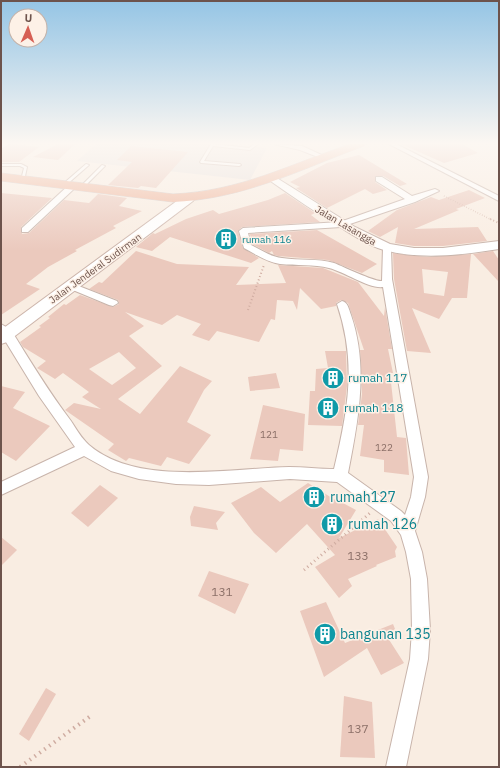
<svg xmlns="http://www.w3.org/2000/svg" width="500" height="768" font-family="'IBM Plex Sans',sans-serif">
<rect width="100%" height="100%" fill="#f9ede2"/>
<polygon fill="#e8e1dd" points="96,144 226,144 267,148 250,180 77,161"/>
<g fill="#ebc9bd" fill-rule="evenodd">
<polygon points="10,144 39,147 19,162 1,162 1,150"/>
<polygon points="58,144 75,144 58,160 33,157"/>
<polygon points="401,144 462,144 478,153 444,163"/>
<polygon points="131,146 188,152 156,188 141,186 138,188 108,185 132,162 117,160"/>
<polygon points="359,155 407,184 400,186 383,176 376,176 375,182 387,190 373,194 365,189 327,208 296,188 300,187 290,182 327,163"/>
<polygon points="469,190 485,198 456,209 459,210 414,229 478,227 487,241 443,246 414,246 395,243 398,227 380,237 368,231 397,210 431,197 439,200"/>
<polygon points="1,193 52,198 21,227 22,234 29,233 64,200 89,203 98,194 127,198 119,206 142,211 113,226 116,228 75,250 77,251 48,267 26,284 40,289 1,315"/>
<polygon points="285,193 315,213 311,215 320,222 242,227 238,231 243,248 259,258 251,263 170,237 152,251 136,247 153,233 155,234 186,219 213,210 219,214 268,200"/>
<polygon points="317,230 377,264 362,273 328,260 278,256 274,255 272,251 269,253 252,244 250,234"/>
<path d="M136,251L177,264L249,267L236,285L286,283L278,265L323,268L358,282L384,316L385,307L392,349H388L393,373H390L397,437L406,438L409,475L384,472V460L360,456L364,425H358L362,394L360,350H364L348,303L341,300L336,303V306L321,309L300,288L297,310L293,301L277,300L275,320L271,319L259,342L217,331L209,341L192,335L201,324L177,315L162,325L125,312L144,326L129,336L162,366L118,399L140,414L180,366L212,381L204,390L187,422L211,435L189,464L167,457L161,466L129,458L126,461L108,450L114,444L65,410L74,403L101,409L82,397L89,392L63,373L55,379L37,368L46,361L23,347L20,342L41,327L39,326L50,318L48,317L64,304L66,305L80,295L113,307L119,304L118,300L89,289L99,282L102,283ZM119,352L136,368L112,385L89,369Z"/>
<polygon points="493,251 499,260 499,282 473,254"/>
<path d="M393,253L427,257L471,254L467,298H452L439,319L412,308L431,353L407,351L394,279ZM422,269L448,272L444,296L424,293Z"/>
<polygon points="325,351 346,351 347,386 342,426 308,425 310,391 315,391 316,369 328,368"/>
<polygon points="276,373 280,388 250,391 248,377"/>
<polygon points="1,386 25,392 13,408 50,426 16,461 1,452"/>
<polygon points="263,405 305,414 303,451 280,449 278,461 250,459"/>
<polygon points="308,483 340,503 341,502 356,510 339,538 378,519 397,547 395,551 396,557 376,565 377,566 348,579 352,586 339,598 315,567 335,555 307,524 276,553 254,533 231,503 261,487 280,502"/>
<polygon points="100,485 118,498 88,527 71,513"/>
<polygon points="194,506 225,512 216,523 218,530 191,526 190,517"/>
<polygon points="1,537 17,550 1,566"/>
<polygon points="209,571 249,584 235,614 198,596"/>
<polygon points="326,602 345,643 393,624 395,629 386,635 404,663 381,675 367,648 324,677 300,611"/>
<polygon points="46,688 56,694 29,741 19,734"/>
<polygon points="344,696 372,702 375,758 340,757"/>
</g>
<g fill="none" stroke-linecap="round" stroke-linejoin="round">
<g stroke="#c8b4ab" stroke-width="2">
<g id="service">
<polygon points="211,144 214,144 249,148 254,144 258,144 250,150 213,146 204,161 240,164 241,165 239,166 201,163 200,162"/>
<polygon points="1,164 21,164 27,167 24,181 21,180 24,168 20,166 1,166"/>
<polygon points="86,164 89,165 65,186 63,186 63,184"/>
<polygon points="102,165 105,166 83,188 81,188 81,186"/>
</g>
</g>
<g stroke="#c8b4ab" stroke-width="2">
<g id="minor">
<polygon points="1,144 9,144 1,149"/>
<polygon points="274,144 302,146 326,157 323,159 300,150"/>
<polygon points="389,144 396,144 499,196 499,201"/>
<path d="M376,177H382L412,196L435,189L439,191L415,202L341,227L248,233L251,245C261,250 271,257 282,258C299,261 318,258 334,263C344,267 375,282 382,281L383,247L387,244L391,247L392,279L428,477L425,497L415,531L422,552L427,579L430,630L428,659L406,767H386L410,659L412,630L411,579L406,552L401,535L391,521L337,482L290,479L209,485L176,484L139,479L111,471L84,456L1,495V482L75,447L39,396L1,334V324L11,330C30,361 49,392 71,421C76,429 82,439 89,445C138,487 231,468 289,467C304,467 319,469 334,469C348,410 357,363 337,304L342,301C348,302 349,310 351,315C369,367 358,422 348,473L401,511L405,515L411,497L414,477L383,287C369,289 345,272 329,268C314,264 296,266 280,264C267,262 255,254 244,248L239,231L243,228L340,222L405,199L376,181Z"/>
<polygon points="70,184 77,186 28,232 22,232 22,228"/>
<polygon points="71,283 117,301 118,303 113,306 109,305 68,288 66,286 68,284"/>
</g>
</g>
<g stroke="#c8b4ab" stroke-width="2">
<path id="tertiary" d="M272,175L355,227L390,244L414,248H443L499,241V249C461,255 421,260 384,250C369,246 356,237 343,229C317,213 293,197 269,180L267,178Z"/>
</g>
<g stroke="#cdb5ab" stroke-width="2">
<polygon id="secondary" points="189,194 193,195 195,198 193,201 7,342 1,344 1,330 185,195"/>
</g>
<g stroke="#d3cbc9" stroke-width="1">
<path id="trunk" d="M350,144H366L364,146C299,170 244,199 173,202L1,181V173L173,194C240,191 288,165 350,144Z"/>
</g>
<polyline stroke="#cfaca1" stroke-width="1.5" stroke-dasharray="0.5 2" stroke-linecap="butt" points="444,196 492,220"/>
<g stroke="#cfaca1" stroke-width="2" stroke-dasharray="1 2.5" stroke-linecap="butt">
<polyline points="490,219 499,223"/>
<polyline points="248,310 264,265"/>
</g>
<polyline stroke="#cfaca1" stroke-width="3" stroke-dasharray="1 3.5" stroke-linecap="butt" points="304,570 370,513"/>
<polyline stroke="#cfaca1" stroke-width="4" stroke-dasharray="1.5 4.5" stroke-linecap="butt" points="20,767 92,715"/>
<use href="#service" fill="#fff" fill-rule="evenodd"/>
<use href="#minor" fill="#fff" fill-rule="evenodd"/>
<use href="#tertiary" fill="#fff" fill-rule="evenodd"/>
<use href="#secondary" fill="#fff" fill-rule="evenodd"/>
<use href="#trunk" fill="#efb8a0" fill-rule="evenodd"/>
</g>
<linearGradient id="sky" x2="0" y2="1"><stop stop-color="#95c5e5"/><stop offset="0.57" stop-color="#fcf7f2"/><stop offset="1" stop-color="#fcf7f2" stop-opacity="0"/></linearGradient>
<rect width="500" height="251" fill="url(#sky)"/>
<defs>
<g id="building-disc" transform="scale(1.15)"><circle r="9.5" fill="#0f9aa8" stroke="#fdf1e7"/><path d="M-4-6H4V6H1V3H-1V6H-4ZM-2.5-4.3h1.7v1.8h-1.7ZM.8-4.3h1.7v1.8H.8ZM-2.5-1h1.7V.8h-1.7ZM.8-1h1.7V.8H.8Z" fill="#fff"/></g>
</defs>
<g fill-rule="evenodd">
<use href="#building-disc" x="226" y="239"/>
<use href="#building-disc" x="333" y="378"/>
<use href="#building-disc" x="328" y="408"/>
<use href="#building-disc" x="314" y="497"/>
<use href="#building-disc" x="332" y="524"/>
<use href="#building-disc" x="325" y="634"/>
</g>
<g text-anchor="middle" stroke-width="3" stroke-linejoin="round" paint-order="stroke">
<g font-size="10" fill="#6d534c" stroke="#fdf1e7">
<text transform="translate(346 225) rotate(30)" y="4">Jalan Lasangga</text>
<text transform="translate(95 268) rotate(-36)" y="4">Jalan Jenderal Sudirman</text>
</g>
<g font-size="10" fill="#0d838f" stroke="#fdf1e7" text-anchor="start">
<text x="242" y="243">rumah 116</text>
</g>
<g font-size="10" fill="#8c7068">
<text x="269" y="438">121</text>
<text x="384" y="451">122</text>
</g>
<g font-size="12" fill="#0d838f" stroke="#fdf1e7" text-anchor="start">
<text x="348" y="382">rumah 117</text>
<text x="344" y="412">rumah 118</text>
</g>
<g font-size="12" fill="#8c7068">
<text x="358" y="560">133</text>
<text x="222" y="596">131</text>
<text x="358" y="733">137</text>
</g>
<g font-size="14" fill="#0d838f" stroke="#fdf1e7" text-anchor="start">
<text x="330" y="502">rumah127</text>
<text x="348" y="529">rumah 126</text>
<text x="340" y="639">bangunan 135</text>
</g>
</g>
<rect width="500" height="768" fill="none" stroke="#6d534c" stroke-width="4"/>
<g transform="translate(28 28) rotate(2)"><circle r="19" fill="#fdf1e7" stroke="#c3b2a9"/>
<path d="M0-3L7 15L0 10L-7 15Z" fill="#d65f54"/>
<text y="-6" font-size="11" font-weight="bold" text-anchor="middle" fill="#6d534c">U</text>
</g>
</svg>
